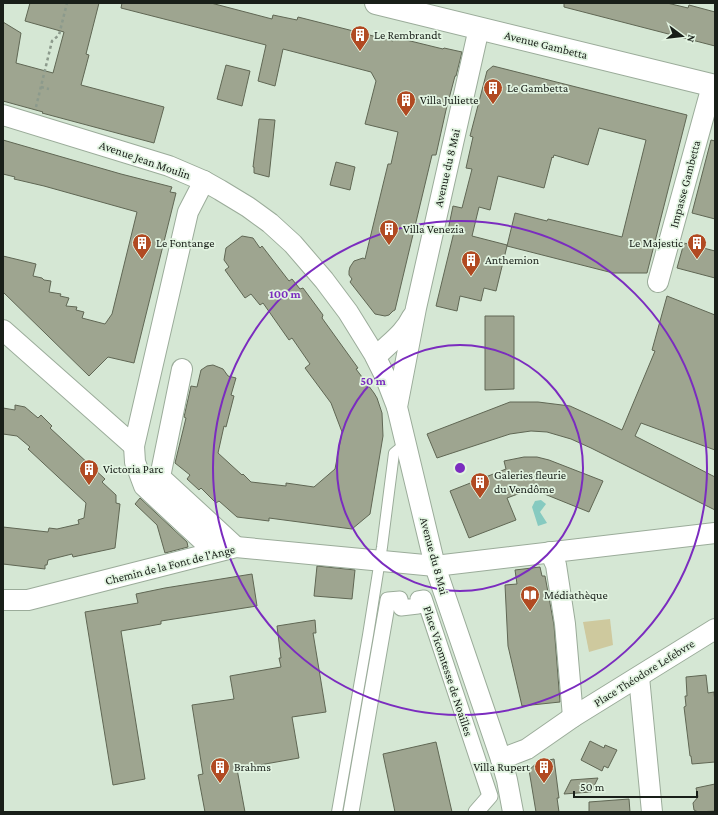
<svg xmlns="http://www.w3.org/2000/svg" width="718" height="815" font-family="'Crimson Pro',serif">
<rect width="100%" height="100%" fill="#d5e7d4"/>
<polygon fill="#cec99e" points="610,619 613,645 589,652 583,622"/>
<polygon fill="#86cac0" points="541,500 546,504 540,512 547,523 538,526 532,507 535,501"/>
<g fill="#9ea590" stroke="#606754" fill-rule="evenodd">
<polygon points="30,3 99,3 86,54 89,55 81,85 164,107 154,143 42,113 43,112 3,101 3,22 21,33 16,63 53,73 64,32 25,21"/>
<polygon points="122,3 211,3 272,19 273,15 297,20 298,17 393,41 394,37 443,49 444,48 462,52 456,76 455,76 446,110 436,155 432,155 395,310 393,311 389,315 385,316 375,314 350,282 352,279 349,275 349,271 350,267 354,261 363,258 365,259 388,164 391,164 398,132 365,124 376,81 371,72 283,49 275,86 258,81 266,45 121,8"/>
<polygon points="564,3 667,3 688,8 689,5 715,12 715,46 564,7"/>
<polygon points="226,65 250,71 242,106 217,99"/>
<path d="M493,66L687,115L647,273H613L507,246L496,291L484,288L481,301L460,296L457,311L436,306L454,232L448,230L453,206L462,208L472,169L466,168L473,137L470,136L487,71ZM599,128L646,140L622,237L548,219L547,221L515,213L507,246V245L472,236L479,207L490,210L498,176L544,188L552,157L553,158L554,155L588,165Z"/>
<polygon points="259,119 275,120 269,177 254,173 254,167 253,167"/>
<polygon points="3,140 121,174 172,187 170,192 176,193 134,363 108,357 89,376 3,292 3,256 36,264 33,276 42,278 44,280 51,281 49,292 61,294 60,296 69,298 66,306 77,307 76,310 84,312 82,318 105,324 112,314 137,212 44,186 14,179 15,177 3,174"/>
<polygon points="711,140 715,141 715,219 692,213"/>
<polygon points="336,162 355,167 350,190 330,185"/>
<polygon points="242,236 253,238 260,248 262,246 289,281 292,279 300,289 303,288 323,315 322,318 358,368 356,369 374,393 377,398 382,413 383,436 370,514 352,529 269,518 269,521 237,517 219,501 216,503 201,488 199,490 187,479 190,475 175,463 186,418 184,417 191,386 197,387 201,370 207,366 213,365 223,369 228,376 236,378 231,395 234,396 226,427 224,426 218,453 242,475 243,474 251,482 286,486 286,483 314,487 335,469 342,432 331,403 305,368 310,364 292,338 289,340 263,303 260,305 251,294 245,298 225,270 229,267 224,260 226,248"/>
<polygon points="684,243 715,251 715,278 677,268"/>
<polygon points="667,296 715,315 715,450 641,423 635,436 715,477 715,510 591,448 571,439 547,432 531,431 510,434 437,458 427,434 510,402 538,402 570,406 603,421 622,430 655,351 652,350"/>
<polygon points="485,316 514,316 514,389 485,390"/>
<polygon points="15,405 25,407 38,418 41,415 52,426 50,428 105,479 102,482 116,495 116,503 120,504 115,548 73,557 72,554 48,560 47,565 45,565 45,569 3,564 3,527 48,532 49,528 57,529 79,524 78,520 84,518 86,503 28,449 30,447 17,436 3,434 3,408 15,410"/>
<polygon points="524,457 537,457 549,460 603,481 589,512 542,493 534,491 526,491 507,498 516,520 469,538 450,491 506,469 504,461"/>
<polygon points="140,498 187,542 188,547 165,553 157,525 135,504"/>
<polygon points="317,566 355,570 352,599 314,596"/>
<polygon points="540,567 542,576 545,576 554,625 560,702 522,706 508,646 505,585 517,584 515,570"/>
<polygon points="252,574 257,606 161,621 161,624 121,631 145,779 113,785 85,612 138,603 136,594 165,588"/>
<polygon points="315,620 316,633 313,633 326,712 292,717 299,758 237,769 245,812 205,812 198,775 203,774 192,705 234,699 230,676 281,667 279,658 281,658 277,626"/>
<polygon points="706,675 708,693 714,692 715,703 715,762 692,764 691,756 690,756 684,707 686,706 685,696 687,696 686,677"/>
<polygon points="590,741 604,748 605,745 617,750 608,768 604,766 602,771 581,760"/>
<polygon points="436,742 452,812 395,812 383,754"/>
<polygon points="554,759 559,798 557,798 559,812 536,812 529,770 538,762"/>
<polygon points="598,778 591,792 564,794 571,780"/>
<polygon points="715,784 715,811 698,812 694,810 693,803 698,797 696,788"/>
<polygon points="629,799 630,812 589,812 589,802"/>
</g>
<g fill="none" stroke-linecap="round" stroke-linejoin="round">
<g stroke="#9bac9a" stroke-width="12">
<polyline id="service" points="337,812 368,635 382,547 394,453 406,443"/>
</g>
<g stroke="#9bac9a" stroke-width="17">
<polyline id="pedestrian" points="351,812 388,600 400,599 401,608 418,606 418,599 424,598 490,796 476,812"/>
</g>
<g stroke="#9bac9a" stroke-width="22">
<g id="minor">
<polyline points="479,28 416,308 397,407 435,566 501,759 507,780 513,812"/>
<polyline points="3,115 169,166 204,181 220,190 248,207 270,223 293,244 324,280 348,312 374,354 385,376 397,407"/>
<polyline points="658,282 712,86"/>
<polyline points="3,330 134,446 188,212 204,181"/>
<path d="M376,357C388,344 404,334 412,317"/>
<polyline points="182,369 160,477 236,547"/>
<polyline points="134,446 135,462 144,486 215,552"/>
<polyline points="550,552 556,565 565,624 573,717"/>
<polyline points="3,600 28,600 236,547 435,566 715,533"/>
<polyline points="639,677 652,812"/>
<polyline points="501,759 527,749 573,717 715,629"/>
</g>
</g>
<g stroke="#9bac9a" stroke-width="24">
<polyline id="secondary" points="376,3 715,86"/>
</g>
<g stroke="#8c9a8c" stroke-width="2.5" stroke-dasharray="3 3" stroke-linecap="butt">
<polyline points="41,87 49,89"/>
<polyline points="36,107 52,41 59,35 67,3"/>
</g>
<use href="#service" stroke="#fff" stroke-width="10"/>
<use href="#pedestrian" stroke="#fff" stroke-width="15"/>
<use href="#minor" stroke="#fff" stroke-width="20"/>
<use href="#secondary" stroke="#fff" stroke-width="22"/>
</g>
<g fill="none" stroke="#7b2cbf" stroke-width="2">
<circle cx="460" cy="468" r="123"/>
<circle cx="460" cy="468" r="247"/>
</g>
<defs>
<g id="building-pin" transform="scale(1)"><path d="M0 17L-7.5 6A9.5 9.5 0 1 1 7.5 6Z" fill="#b14a22" stroke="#e2f4e1"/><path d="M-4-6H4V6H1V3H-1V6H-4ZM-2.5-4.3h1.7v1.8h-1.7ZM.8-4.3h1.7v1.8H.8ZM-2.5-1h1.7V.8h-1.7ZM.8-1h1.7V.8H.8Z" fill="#fff"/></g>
<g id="library-pin" transform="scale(1)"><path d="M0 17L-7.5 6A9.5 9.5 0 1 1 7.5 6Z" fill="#b14a22" stroke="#e2f4e1"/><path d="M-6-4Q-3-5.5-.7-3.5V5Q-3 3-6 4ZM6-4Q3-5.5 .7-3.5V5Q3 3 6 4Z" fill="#fff"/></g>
</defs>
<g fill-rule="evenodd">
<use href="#building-pin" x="360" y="35"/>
<use href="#building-pin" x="493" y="88"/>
<use href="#building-pin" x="406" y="100"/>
<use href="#building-pin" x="389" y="229"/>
<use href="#building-pin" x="142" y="243"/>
<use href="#building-pin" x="697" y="243"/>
<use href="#building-pin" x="471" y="260"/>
<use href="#building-pin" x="89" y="469"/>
<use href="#building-pin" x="480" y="482"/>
<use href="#library-pin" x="530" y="595"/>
<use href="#building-pin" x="220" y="767"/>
<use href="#building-pin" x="544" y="767"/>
</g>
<g text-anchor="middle" stroke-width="3.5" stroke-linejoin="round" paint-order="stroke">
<g font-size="12" fill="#191f19" stroke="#e2f4e1" text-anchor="start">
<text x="374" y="39">Le Rembrandt</text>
<text x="507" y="92">Le Gambetta</text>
<text x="420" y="104">Villa Juliette</text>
<text x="403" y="233">Villa Venezia</text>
<text x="156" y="247">Le Fontange</text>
<text x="683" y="247" text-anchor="end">Le Majestic</text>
<text x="485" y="264">Anthemion</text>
<text x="103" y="473">Victoria Parc</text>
<text x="494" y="479">Galeries fleurie<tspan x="494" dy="14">du Vendôme</tspan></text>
<text x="544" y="599">Médiathèque</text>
<text x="234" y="771">Brahms</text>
<text x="530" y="771" text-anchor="end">Villa Rupert</text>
</g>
<g font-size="12" fill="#191f19" stroke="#e2f4e1">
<text transform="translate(546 45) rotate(14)" y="4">Avenue Gambetta</text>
<text transform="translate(145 160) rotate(19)" y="4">Avenue Jean Moulin</text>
<text transform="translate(447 168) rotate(-77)" y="4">Avenue du 8 Mai</text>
<text transform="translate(685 184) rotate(-75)" y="4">Impasse Gambetta</text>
<text transform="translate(434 556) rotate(75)" y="4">Avenue du 8 Mai</text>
<text transform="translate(170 565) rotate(-14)" y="4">Chemin de la Font de l'Ange</text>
<text transform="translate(448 671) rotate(72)" y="4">Place Vicomtesse de Noailles</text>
<text transform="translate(644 673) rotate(-32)" y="4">Place Théodore Lefebvre</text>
</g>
</g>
<circle cx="460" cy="468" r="6" fill="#7b2cbf" stroke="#e2f4e1" stroke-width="2"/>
<g font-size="12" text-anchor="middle" font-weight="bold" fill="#7b2cbf" stroke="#e2f4e1" stroke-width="3.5" stroke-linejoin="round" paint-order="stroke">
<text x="285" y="298">100 m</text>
<text x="373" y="385">50 m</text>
</g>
<rect width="718" height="815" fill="none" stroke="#191f19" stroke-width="8"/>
<g transform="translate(682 36) rotate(105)" stroke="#e2f4e1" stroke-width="3" paint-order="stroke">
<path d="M0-3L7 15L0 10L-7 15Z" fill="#191f19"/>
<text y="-6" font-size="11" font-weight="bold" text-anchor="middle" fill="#191f19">N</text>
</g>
<path d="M574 791v6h123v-6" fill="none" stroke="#191f19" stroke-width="2"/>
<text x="580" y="791" font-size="12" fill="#191f19" stroke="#e2f4e1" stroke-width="3" paint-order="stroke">50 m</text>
</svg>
